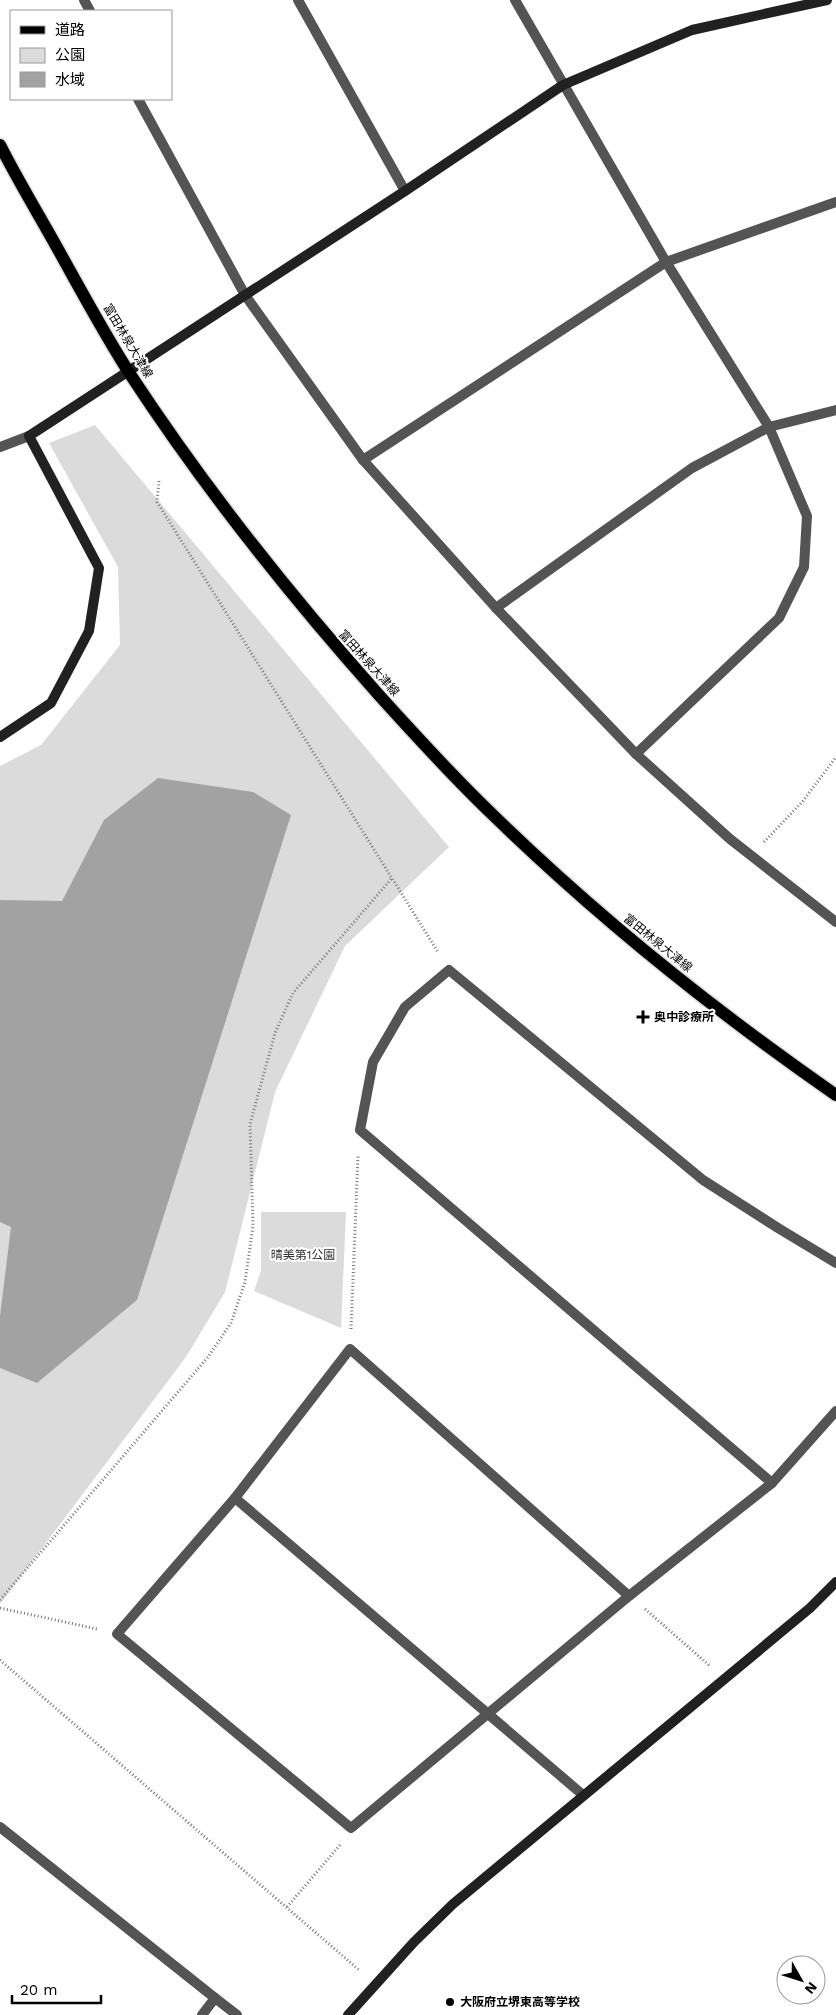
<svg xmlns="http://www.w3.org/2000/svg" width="836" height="2015" font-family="'Work Sans','Noto Sans JP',sans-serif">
<rect width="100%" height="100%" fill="#fff"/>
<g fill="#dbdbdb">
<polygon points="95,425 449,847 345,946 275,1092 225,1292 186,1357 0,1604 0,766 41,745 120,645 118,567 49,443"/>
<polygon points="261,1212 346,1212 341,1328 254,1291 261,1271"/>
</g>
<polygon fill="#a2a2a2" points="158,778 253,792 291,815 137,1300 37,1383 0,1368 0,1316 11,1227 0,1222 0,900 62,901 104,820"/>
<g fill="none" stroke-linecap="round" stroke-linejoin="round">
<g stroke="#dbdbdb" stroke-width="15">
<path id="primary" d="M0,145C15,175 33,205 50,235C76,281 101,329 130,374C204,487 288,593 378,694C415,735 453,777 493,815C599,918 715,1011 836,1095"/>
</g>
<g stroke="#767676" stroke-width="3" stroke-dasharray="1 2.5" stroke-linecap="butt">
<polyline points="159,481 157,502 438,952"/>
<polyline points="764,842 803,801 836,757"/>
<polyline points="351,1329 358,1156"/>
<polyline points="0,1600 208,1357 231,1323 245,1282 253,1226 250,1124 275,1033 293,993 392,878"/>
<polyline points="0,1608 97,1629"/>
<polyline points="645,1609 710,1666"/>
<polyline points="0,1660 359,1970"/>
<polyline points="287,1907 340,1845"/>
</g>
<polyline stroke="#545454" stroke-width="10" points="0,447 29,436"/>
<g stroke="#545454" stroke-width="10">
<polyline points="84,0 90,11"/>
<polyline points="298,0 405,191"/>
<polyline points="515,0 666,262 769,427 807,516 804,567 779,618 636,754"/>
<polyline points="138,99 245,295 363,460 496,608 636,754 730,839 836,922"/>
<polyline points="363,460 666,262 836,202"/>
<polyline points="496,608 692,468 769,427 836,410"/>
<polyline points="772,1483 360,1130 373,1062 405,1007 449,970 703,1180 778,1228 836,1263"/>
<polyline points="235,1498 583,1795"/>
<polyline points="629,1596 350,1349 235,1498 117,1634 351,1828 629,1596 772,1483 836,1411"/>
<polyline points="0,1827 215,1998"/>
<polyline points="202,2015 215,1998 237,2015"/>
</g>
<g stroke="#212121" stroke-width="10">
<polyline points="0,737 51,703 89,631 99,568 29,436 405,191 563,85 692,30 827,0"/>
<polyline points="348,2015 414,1942 453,1904 810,1608 836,1582"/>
</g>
<use href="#primary" stroke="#000" stroke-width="12"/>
</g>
<g fill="#000" stroke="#fff" stroke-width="2">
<path d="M640.5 1009.5h5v5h5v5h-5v5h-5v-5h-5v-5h5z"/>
<circle cx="450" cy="2002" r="5"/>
</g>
<g text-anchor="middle" stroke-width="4" stroke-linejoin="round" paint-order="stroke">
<g font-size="12" fill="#000" stroke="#fff">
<text transform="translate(128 341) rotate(59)" y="4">富田林泉大津線</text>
<text transform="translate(369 663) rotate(48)" y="4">富田林泉大津線</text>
<text transform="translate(658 943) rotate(39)" y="4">富田林泉大津線</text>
</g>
<g font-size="12" font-weight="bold" fill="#000" stroke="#fff" text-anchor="start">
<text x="654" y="1021">奥中診療所</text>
<text x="460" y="2006">大阪府立堺東高等学校</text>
</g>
<g font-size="12" fill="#323232" stroke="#fff">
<text x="303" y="1259">晴美第1公園</text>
</g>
</g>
<rect x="10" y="10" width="162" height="90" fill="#ffffff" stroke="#999999"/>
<rect x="20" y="26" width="25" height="8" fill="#000000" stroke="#999999"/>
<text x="55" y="35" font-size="15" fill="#000000">道路</text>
<rect x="20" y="48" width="25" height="15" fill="#dbdbdb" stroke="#999999"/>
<text x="55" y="60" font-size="15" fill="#000000">公園</text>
<rect x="20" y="72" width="25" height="15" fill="#a2a2a2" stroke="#999999"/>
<text x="55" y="85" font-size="15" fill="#000000">水域</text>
<g transform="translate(801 1980) rotate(129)"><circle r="24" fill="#ffffff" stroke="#999999"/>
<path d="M0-4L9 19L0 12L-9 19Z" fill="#000000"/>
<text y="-8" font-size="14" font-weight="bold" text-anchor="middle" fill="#000000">N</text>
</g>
<path d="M12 1995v8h89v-8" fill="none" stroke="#000000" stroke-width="2.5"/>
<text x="20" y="1995" font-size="15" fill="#000000" stroke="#ffffff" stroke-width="4" paint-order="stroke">20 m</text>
</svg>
